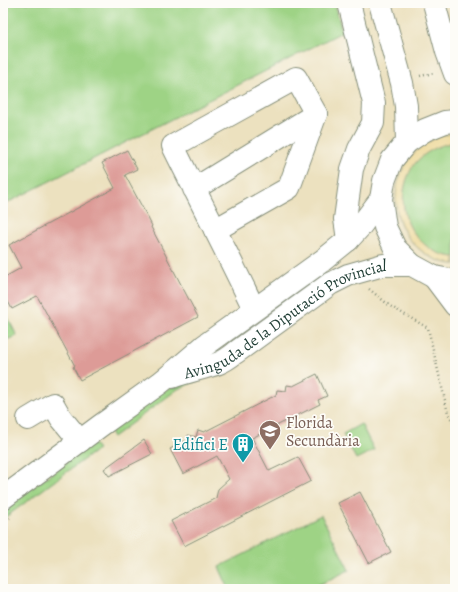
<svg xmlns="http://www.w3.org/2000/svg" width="458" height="592" font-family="Alegreya,serif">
<rect width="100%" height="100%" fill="#fdfcf7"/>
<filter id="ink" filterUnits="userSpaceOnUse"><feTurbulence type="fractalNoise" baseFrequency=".025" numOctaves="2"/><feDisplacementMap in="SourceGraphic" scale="8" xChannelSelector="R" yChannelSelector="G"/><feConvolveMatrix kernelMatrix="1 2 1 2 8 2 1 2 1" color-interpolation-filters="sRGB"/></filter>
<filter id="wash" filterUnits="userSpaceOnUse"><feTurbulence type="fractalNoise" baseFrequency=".012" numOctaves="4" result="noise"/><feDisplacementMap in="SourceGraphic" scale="16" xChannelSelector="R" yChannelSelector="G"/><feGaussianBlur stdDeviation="0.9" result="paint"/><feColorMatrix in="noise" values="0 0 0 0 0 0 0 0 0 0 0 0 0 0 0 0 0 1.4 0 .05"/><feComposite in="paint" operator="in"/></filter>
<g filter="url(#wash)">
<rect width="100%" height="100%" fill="#ece1bf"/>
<g fill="#9ed385" stroke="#5e885c">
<polygon points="3,3 335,3 342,32 3,205"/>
<path d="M455,142V257C442,256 431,251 422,242C400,223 398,190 413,166C422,153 440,144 455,142Z"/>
<polygon points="3,308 17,336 3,341"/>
<polygon points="205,377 178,389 113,437 109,431 165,390"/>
<polygon points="361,424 374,450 356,459 343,434"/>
<polygon points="93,443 98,449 3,519 3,509"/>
<polygon points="321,515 349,570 310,589 229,589 219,567"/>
</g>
<path fill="#eeda9e" stroke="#868c69" d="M455,133V142C440,144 422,153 413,166C398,190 400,223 422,242C431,251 442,256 455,257V264C440,263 428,257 417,247C383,216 391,161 432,140C435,138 439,136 443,135C447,134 451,134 455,133Z"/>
<g id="blocks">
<g fill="#dd9b97">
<polygon points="127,150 137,169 125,175 148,218 152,226 151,227 198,317 80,380 73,367 75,366 37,296 12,309 3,292 3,278 21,268 9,245 115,188 102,163"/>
<polygon points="317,374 327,396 318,400 320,404 252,438 269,471 298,457 311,481 184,546 171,521 216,498 218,489 229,479 217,456 183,474 170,449 177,445 178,440 187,442 188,435 196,437 198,430 204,432 276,395 277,390 286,391 287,385 293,386"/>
<polygon points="144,440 152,454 109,476 104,469"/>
<polygon points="360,492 391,552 369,563 338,503"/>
</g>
</g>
</g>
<g filter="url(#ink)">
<use href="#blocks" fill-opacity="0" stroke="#868f7a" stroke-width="1"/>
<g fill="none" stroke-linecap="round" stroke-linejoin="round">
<g stroke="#868f7a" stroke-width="24">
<g id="minor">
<path d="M194,189L316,114L296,78L173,146C200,201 228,254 254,309"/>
<polyline points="215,230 289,188 316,114"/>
<polyline points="348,240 345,219 352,169 359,149 373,123 374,103 349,3"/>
<path id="s1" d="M172,377C187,371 203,369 219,363C224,361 230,357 235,353L330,284L348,275L383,265H412"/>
<polyline points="28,419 53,404 61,418 80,441"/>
<polyline points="3,498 100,426 160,383 176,370 204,346 322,261 348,240 359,228 381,199"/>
</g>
</g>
<g stroke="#868f7a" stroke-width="24">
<g id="major">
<polyline points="380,3 402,83 406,106 407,142"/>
<polyline points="434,3 447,52 455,74"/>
<polyline points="455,121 445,122 425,130 407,142 392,160 384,181 381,199 385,227 395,248 412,265 434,277 455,281"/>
<polyline points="434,277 455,305"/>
</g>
</g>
<g stroke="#868f7a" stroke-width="2.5" stroke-dasharray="1 3" stroke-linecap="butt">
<polyline points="420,76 434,73"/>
<polyline points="369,289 390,306 428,328 448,413 455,426"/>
<polyline points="3,523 10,518"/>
</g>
<use href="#minor" stroke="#fff" stroke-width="22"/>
<use href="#major" stroke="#fff" stroke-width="22"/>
</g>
</g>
<defs>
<g id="school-pin" transform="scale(1.15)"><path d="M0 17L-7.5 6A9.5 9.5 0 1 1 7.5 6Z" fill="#8d6e63" stroke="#fdfcf7"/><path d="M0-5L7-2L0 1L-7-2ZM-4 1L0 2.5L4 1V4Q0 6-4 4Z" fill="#fff"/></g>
<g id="building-pin" transform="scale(1.15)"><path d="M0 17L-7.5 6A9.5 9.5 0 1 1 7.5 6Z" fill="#0f9aa8" stroke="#fdfcf7"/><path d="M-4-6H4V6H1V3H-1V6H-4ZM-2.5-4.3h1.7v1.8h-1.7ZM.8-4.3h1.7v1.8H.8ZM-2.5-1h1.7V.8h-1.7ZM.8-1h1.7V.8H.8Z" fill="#fff"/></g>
</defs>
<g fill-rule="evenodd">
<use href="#school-pin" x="270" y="431"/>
<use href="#building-pin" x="243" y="444"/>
</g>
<g text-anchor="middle" stroke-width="3.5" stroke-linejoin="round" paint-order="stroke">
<g font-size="16" fill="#1f3d34" stroke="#fdfcf7">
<text dy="6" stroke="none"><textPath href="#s1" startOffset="129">Avinguda de la Diputació Provincial</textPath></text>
</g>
<g font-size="16" fill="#785e54" stroke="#fdfcf7" text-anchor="start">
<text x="286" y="428">Florida<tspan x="286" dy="18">Secundària</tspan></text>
</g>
<g font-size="16" fill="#0d838f" stroke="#fdfcf7" text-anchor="end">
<text x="228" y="450">Edifici E</text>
</g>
</g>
<rect width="458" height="592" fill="none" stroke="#fdfcf7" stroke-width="16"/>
</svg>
